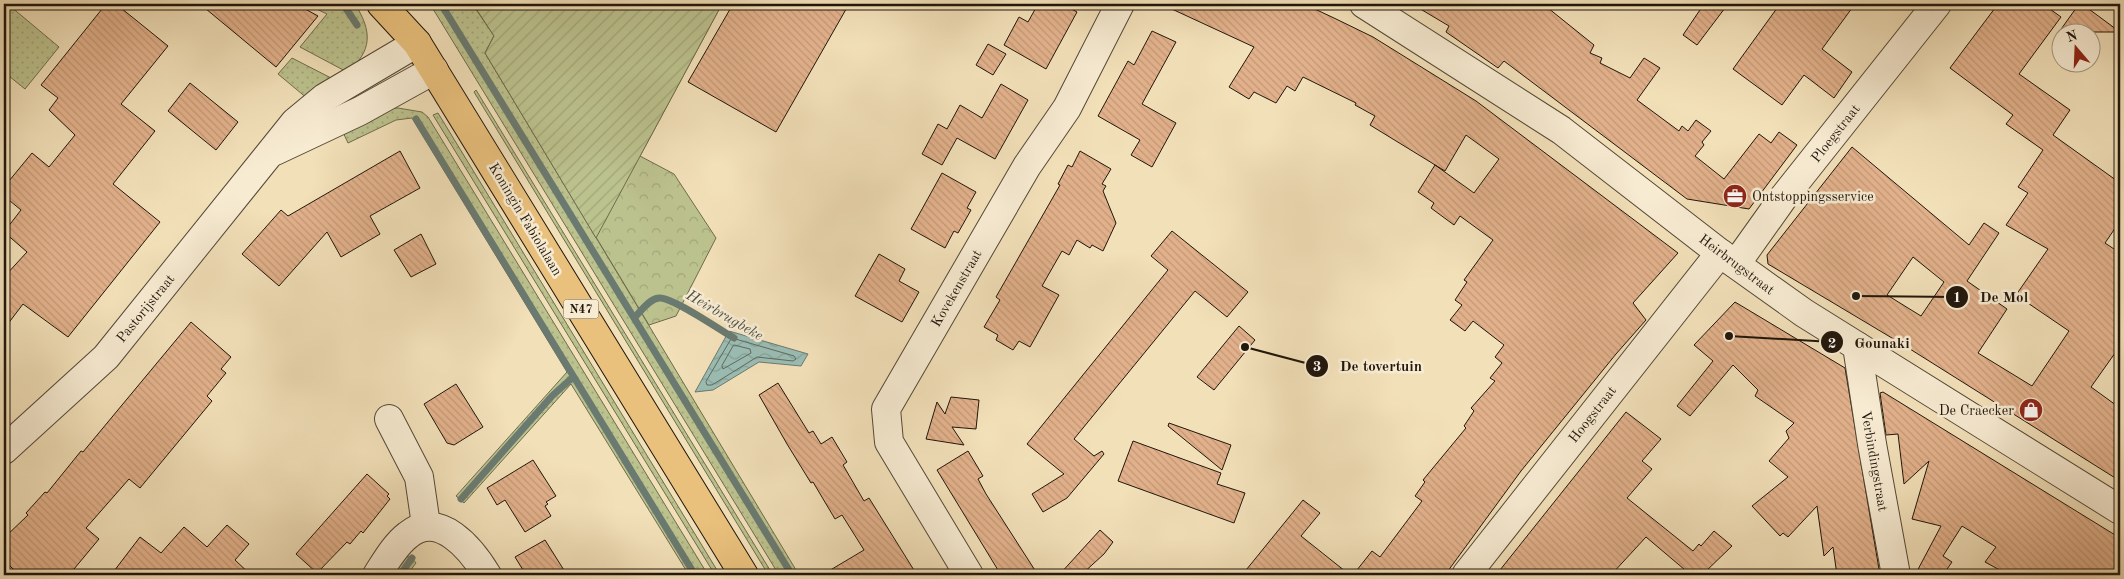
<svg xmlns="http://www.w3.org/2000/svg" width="2124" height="579" font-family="'Old Standard TT',serif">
<defs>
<pattern id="grass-dots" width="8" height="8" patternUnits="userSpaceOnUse" patternTransform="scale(1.25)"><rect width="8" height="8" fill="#bcc28e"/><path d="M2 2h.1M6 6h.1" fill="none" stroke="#a1a679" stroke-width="1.8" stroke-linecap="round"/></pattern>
<pattern id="forest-crowns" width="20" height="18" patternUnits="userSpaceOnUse" patternTransform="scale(1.25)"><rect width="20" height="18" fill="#bcc28e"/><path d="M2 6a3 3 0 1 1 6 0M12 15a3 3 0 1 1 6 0" fill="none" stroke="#a1a679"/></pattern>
<pattern id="garden-furrows" width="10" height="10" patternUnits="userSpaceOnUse" patternTransform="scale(1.25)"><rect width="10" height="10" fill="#bcc28e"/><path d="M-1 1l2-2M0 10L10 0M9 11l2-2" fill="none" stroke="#a1a679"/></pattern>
<pattern id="water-waves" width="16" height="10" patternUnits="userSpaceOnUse" patternTransform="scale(1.25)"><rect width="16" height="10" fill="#9bbdb4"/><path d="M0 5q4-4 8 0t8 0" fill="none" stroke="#85a299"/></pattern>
<pattern id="building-back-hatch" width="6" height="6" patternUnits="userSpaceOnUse" patternTransform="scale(1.25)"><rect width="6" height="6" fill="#e2b18b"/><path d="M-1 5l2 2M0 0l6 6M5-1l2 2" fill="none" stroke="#c29877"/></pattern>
</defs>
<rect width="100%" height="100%" fill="#f2e0b9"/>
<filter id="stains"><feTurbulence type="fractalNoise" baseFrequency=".004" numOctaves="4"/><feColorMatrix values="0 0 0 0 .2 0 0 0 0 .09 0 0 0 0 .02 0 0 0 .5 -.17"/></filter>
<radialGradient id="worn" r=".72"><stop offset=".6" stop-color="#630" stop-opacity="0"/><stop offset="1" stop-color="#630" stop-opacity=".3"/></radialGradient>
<g fill="url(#grass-dots)" stroke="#6e6c4c">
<polygon points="4,4 11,4 10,6 59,47 25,89 4,72"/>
<path d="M306,4H355C372,31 373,51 347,72L300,47L327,14Z"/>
<polygon points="430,4 480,4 475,8 494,36 485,53 799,575 779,575"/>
<polygon points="292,58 335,80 308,99 278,74"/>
<polygon points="476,90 773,575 769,575 763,566 474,92"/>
<polygon points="398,108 422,112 428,117 708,575 689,575 571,384 464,503 456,496 567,372 412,118 396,120 348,143 341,128 382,109"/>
<polygon points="438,113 720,575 715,575 433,115"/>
<polygon points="403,555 412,558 416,563 407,575 390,575"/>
</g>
<polygon fill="url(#forest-crowns)" stroke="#6e6c4c" points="722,4 640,156 674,174 716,238 676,316 649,325 485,53 494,36"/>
<polygon fill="url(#garden-furrows)" stroke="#6e6c4c" points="482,4 722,4 596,238 485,53 494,36 475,7"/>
<polygon fill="url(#water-waves)" stroke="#6a7a70" points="729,331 808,354 801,366 759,362 713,390 695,392"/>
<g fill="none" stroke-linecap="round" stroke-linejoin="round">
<g stroke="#5e6a60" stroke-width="1">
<polygon points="732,338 794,356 796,359 793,361 757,357 712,385 707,385 706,382"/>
<polygon points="734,345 750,349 751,353 723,369 722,366"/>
</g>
<g stroke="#6a7a70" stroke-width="7">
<polyline points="343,4 357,25"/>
<polyline points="441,4 792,575"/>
<polyline points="416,119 695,575"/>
<path d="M635,317C641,311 649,299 659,298C671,296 720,330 734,338"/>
<polyline points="461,499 552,396 573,377"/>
<polyline points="400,575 412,558"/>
</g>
</g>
<g fill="url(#building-back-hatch)" stroke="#20160b" fill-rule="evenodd">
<polygon points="106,4 116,4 168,46 121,104 155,131 113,184 160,222 68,337 23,304 4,329 4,277 27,252 4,232 21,210 4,196 4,187 32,153 49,167 75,135 49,110 58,98 41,85"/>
<polygon points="200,4 296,4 318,16 276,67"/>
<polygon points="733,4 849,4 776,132 688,82"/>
<polygon points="1038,4 1062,4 1077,12 1046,69 1004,45 1019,17 1028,22"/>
<polygon points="1161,4 1304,4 1334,18 1373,37 1476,101 1678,253 1633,303 1646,320 1616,354 1521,471 1445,575 1353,575 1372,551 1380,557 1422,501 1415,496 1425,482 1423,480 1466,428 1464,426 1474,411 1471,408 1495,381 1490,378 1502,363 1495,357 1504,345 1473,321 1465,331 1450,320 1462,305 1455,300 1467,282 1464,280 1493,240 1460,216 1454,225 1431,208 1434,203 1418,192 1435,165 1474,193 1499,159 1466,135 1445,171 1370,125 1375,116 1355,105 1356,103 1303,77 1295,91 1287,86 1276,103 1254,92 1249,99 1229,87 1254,47"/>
<polygon points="1412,4 1543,4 1594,45 1590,53 1602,58 1600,63 1630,78 1644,58 1660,68 1637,100 1679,131 1682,126 1688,131 1696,120 1711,131 1702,142 1704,145 1695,156 1724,179 1759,134 1771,143 1779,132 1797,145 1749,209 1687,199 1504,61 1498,68 1446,32 1449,26"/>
<polygon points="1704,4 1728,4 1697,45 1683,35"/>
<polygon points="1780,4 1855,4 1822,49 1852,72 1834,98 1804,75 1782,105 1733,69"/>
<path d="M1998,4H2043L2061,17L2019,74L2070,110L2053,135L2120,183V221L2105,243L2120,253V346L2091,387L2120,408V481L1902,344L1768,264L1767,255L1852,147L1969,245L1984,223L1999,233L1967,281L2007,309L1978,353L2032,386L2069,331L2016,295L2048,249L2006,225L2028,193L2018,187L2043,150L2006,124L2013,115L1950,68ZM1913,257L1944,282L1921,316L1887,295Z"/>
<polygon points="2079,4 2082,4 2120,32 2059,32"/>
<polygon points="1152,31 1176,42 1142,104 1176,123 1152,167 1131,155 1140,140 1098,116 1128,61 1134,65"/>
<polygon points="988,44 1006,54 993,75 976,65"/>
<polygon points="190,83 238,122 216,150 168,111"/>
<polygon points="1001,84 1028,100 995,159 957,138 942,165 922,154 938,124 947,129 960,105 982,118"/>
<polygon points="400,151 420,188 370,216 380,234 341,257 327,232 279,286 242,254 281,210 288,216"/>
<polygon points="1080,151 1111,169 1102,184 1106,186 1103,191 1116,223 1103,251 1092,245 1090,248 1077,240 1069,255 1062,251 1042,286 1059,295 1030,347 1019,341 1013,350 996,340 998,335 984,327 1000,300 996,297 1060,185 1058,184 1068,165 1072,167"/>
<polygon points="942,173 976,192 967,208 971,210 958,233 954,231 945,248 911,229"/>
<polygon points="1172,231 1248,292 1227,317 1195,291 1074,439 1094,456 1102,451 1104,454 1067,498 1043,512 1032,494 1064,474 1027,444 1168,270 1151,256"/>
<polygon points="421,234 436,264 411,277 394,250"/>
<polygon points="879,254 905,269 899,281 919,292 902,322 855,296"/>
<polygon points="1735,302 1845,368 1880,575 1837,575 1833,547 1824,556 1817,506 1788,537 1783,533 1780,536 1752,506 1788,477 1769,461 1789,438 1786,431 1794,423 1755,396 1758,390 1733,365 1690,416 1677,406 1713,361 1694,345"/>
<polygon points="191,322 231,357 221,369 226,373 207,396 212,401 140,488 129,479 86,528 99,539 69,575 19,575 4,560 4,538 28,515 26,513 45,492 47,493 81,451 83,452"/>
<polygon points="1239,326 1255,340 1214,390 1197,377"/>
<polygon points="778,383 809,433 813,431 821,444 832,437 847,462 843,465 864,501 869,498 917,575 822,575 864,550 842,515 835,519 813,482 811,483 787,444 759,395"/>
<polygon points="456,384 483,427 454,445 447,443 424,404"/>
<polygon points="1883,392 2120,538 2120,575 2009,575 1985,562 1996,547 1962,526 1943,556 1952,562 1943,575 1915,575 1941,526 1912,519 1929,461 1904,484 1898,434 1886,435 1880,393"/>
<polygon points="951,397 979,400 976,429 952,427 964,445 926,439 937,402 945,414"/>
<polygon points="1626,412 1661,439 1642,461 1652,469 1627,498 1693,551 1699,544 1701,546 1714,531 1732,546 1702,575 1691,575 1646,537 1611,575 1496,575"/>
<polygon points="1169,423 1231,445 1222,470 1168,426"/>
<polygon points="1133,441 1221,473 1217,484 1245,493 1234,523 1118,481"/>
<polygon points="968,451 983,476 978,479 986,494 1038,575 1001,575 937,470"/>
<polygon points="533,460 556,496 546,502 548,504 545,506 551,516 525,532 505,500 497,505 487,488"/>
<polygon points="367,474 389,494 387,496 390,499 363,533 361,531 350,544 347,542 317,573 296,554"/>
<polygon points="1303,500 1320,513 1301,536 1350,575 1242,575"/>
<polygon points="227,525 249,544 235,560 251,575 111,575 140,537 161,553 184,527 207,547"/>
<polygon points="1100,530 1113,542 1104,554 1081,575 1059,575"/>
<polygon points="545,540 567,575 526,575 515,557"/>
</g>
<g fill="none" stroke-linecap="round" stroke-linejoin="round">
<g stroke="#544836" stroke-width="30">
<g id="minor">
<polyline points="1364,4 1561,130 1720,253 1804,313 2120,510"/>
<polyline points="275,151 360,111 434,70"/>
<polyline points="1736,264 1783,198 1937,4"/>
<polyline points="1857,346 1872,444 1896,575"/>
<polyline points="389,419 419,477 426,525"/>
<polyline points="4,450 106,357 295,122 324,98 417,43"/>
<path d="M377,575C386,561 395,545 408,535C439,509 472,550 487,575"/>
<polyline points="969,575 889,442 886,409 1027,166 1067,108 1120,4"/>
<polyline points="1466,575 1720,253"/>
</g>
</g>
<g stroke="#20160b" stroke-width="30">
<polyline id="major" points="381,4 417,43 744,575"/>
</g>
<use href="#minor" stroke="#f7ebd2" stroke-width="28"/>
<use href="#major" stroke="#e9c07c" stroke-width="28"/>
</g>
<defs>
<g id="office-disc" transform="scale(1.25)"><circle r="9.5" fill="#8f2418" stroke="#f7ebd2"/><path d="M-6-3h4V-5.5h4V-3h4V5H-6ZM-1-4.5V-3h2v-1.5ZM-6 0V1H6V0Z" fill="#fff"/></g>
<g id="shop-disc" transform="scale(1.25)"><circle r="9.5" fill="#8f2418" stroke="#f7ebd2"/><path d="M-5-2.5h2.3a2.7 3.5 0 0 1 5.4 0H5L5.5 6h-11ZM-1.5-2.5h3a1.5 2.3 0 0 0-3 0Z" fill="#fff"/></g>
</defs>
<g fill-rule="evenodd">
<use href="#office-disc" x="1735" y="196"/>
<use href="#shop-disc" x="2031" y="410"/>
</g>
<g text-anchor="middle" stroke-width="5" stroke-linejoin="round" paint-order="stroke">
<rect fill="#f7ebd2" stroke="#605647" stroke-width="1" x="563.5" y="299.5" width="35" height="19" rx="4"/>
<g font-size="12" font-weight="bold" fill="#20160b">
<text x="581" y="313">N47</text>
</g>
<g font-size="14" fill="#20160b" stroke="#f7ebd2">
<text transform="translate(1835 133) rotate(-52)" y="5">Ploegstraat</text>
<text transform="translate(526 219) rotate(59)" y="5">Koningin Fabiolalaan</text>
<text transform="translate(1737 264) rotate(37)" y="5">Heirbrugstraat</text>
<text transform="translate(956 288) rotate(-60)" y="5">Kovekenstraat</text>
<text transform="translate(145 308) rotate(-51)" y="5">Pastorijstraat</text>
<text transform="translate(1592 414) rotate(-52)" y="5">Hoogstraat</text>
<text transform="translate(1875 461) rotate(80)" y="5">Verbindingstraat</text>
</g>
<g font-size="14" fill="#20160b" stroke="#f7ebd2" text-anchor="start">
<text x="1752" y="201">Ontstoppingsservice</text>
<text x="2014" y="415" text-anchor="end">De Craecker</text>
</g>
<g font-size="15" font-style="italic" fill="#4b5046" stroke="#f7ebd2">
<text transform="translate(725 315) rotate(30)" y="5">Heirbrugbeke</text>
</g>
</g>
<path fill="none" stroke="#20160b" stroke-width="2" d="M1856 296L1957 297M1729 336L1832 342M1245 347L1317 366"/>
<g fill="#20160b" stroke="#f7ebd2" stroke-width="2">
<circle cx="1856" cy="296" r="5"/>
<circle cx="1729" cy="336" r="5"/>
<circle cx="1245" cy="347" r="5"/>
<circle cx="1957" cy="297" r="12"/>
<circle cx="1832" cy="342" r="12"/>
<circle cx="1317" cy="366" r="12"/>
</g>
<g font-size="15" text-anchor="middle" font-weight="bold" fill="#fff">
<text x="1957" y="302">1</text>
<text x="1832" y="348">2</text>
<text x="1317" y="371">3</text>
</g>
<g font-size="15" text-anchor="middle" font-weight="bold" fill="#20160b" stroke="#f7ebd2" stroke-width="5" stroke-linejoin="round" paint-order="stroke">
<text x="2004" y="302">De Mol</text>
<text x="1882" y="348">Gounaki</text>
<text x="1381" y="371">De tovertuin</text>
</g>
<rect width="2124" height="579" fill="none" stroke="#f2e0b9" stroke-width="20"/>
<rect x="5" y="5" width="2114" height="569" fill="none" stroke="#20160b" stroke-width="2.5"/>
<rect x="10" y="10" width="2104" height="559" fill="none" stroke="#20160b"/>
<g transform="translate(2076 48) rotate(341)"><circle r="24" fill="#f7ebd2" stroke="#a19682"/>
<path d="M0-4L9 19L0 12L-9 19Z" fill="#8f2418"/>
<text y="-8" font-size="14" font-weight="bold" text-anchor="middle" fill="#20160b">N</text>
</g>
<rect width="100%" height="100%" filter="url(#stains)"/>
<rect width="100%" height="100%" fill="url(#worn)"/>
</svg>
